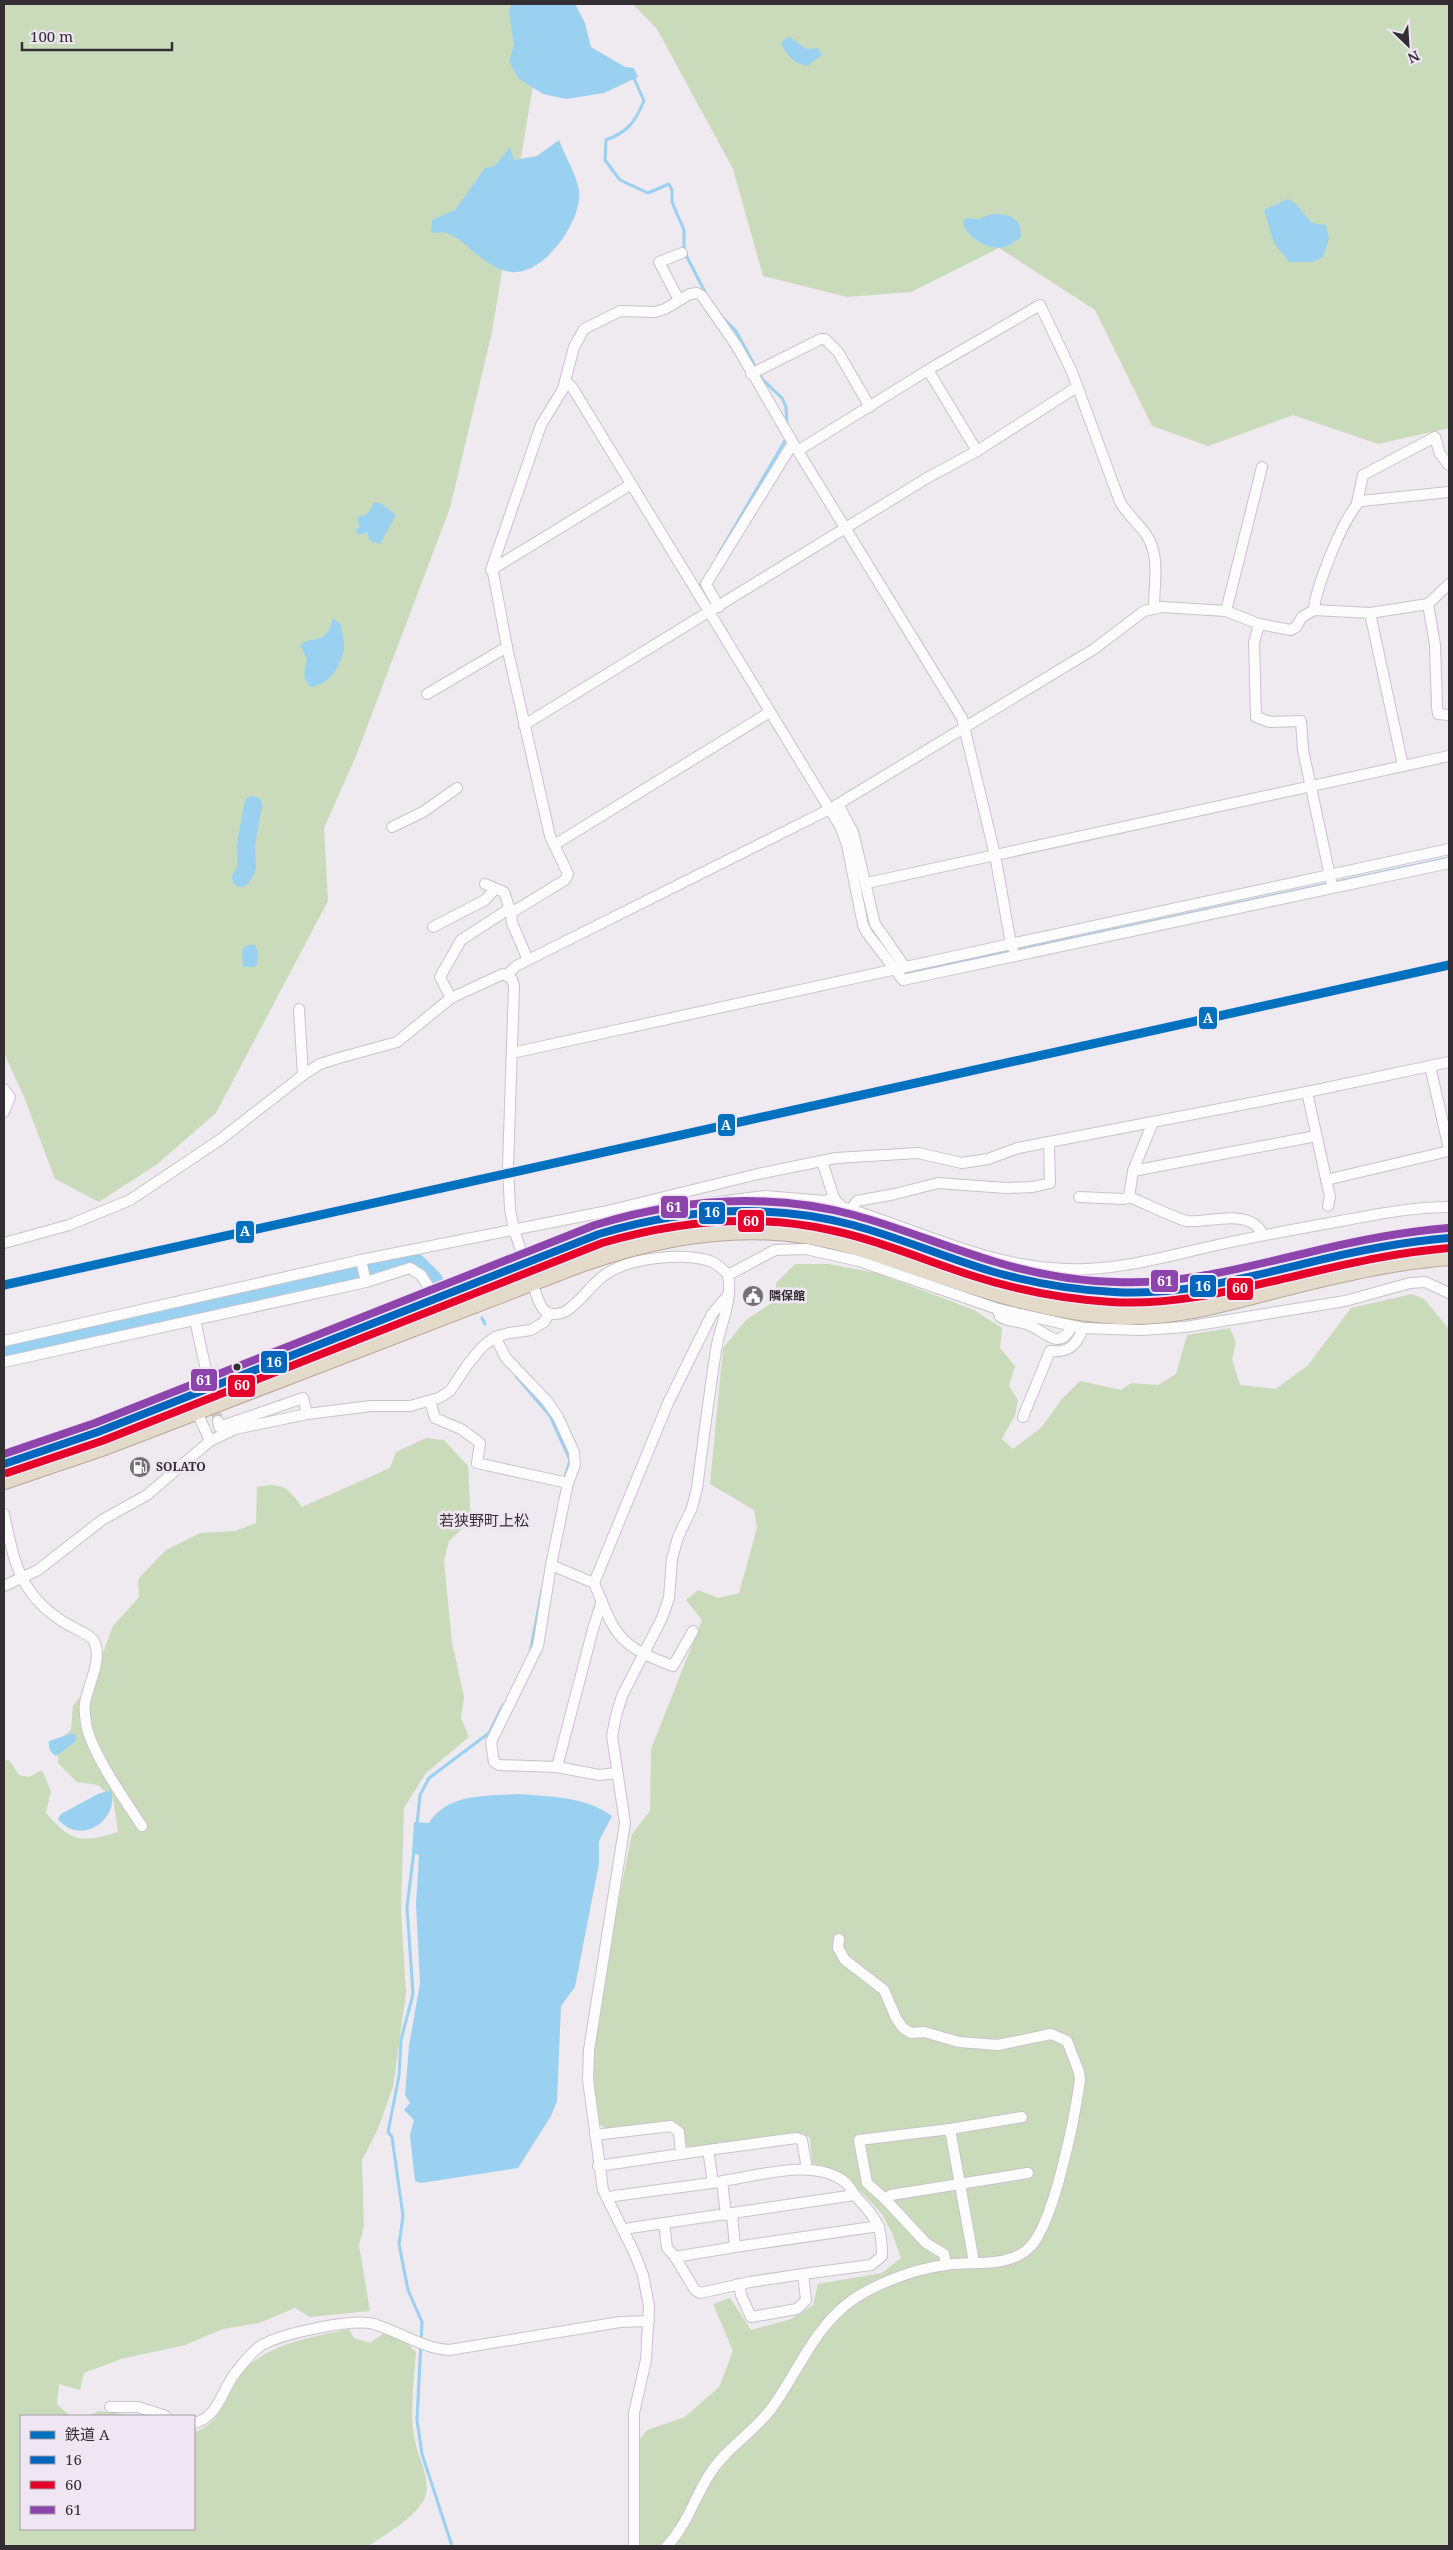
<svg xmlns="http://www.w3.org/2000/svg" width="1453" height="2550" font-family="'Noto Serif','Noto Sans JP',serif">
<rect width="100%" height="100%" fill="#efe9f0"/>
<g fill="#cadbbc">
<polygon points="4,4 555,4 540,43 492,332 450,508 356,756 324,828 328,901 216,1113 156,1165 99,1202 55,1179 24,1097 4,1053"/>
<polygon points="633,4 1449,4 1449,428 1378,444 1293,415 1208,446 1152,426 1095,310 999,248 911,292 847,297 763,276 733,169 657,29"/>
<polygon points="795,1264 828,1264 877,1273 974,1310 1002,1328 1000,1348 1015,1366 1009,1386 1018,1400 1015,1415 1002,1439 1013,1449 1042,1427 1061,1400 1080,1381 1121,1390 1131,1383 1158,1385 1176,1374 1187,1335 1230,1328 1236,1343 1232,1359 1240,1385 1276,1389 1308,1365 1351,1308 1412,1294 1424,1299 1449,1329 1449,2546 639,2546 636,2444 647,2430 685,2417 719,2387 733,2351 713,2304 730,2298 751,2330 791,2319 813,2305 818,2284 882,2273 901,2258 892,2233 882,2214 849,2179 812,2163 810,2138 802,2133 687,2147 682,2129 674,2121 606,2129 596,2121 593,2049 607,1957 632,1834 650,1811 651,1749 702,1620 686,1600 698,1590 718,1598 739,1593 757,1528 754,1510 710,1484 723,1348 746,1320 776,1300 776,1283"/>
<path d="M426,1438L444,1440L468,1466L471,1521L449,1541L444,1561L452,1642L464,1697L461,1718L469,1737L426,1773L404,1808L401,1909L406,1993L393,2087L378,2129L362,2160L364,2226L359,2245L370,2311L310,2317L295,2308L259,2323L223,2329L185,2345L121,2359L84,2373L80,2390L59,2384L57,2404L70,2416H21V2529H194V2432C223,2425 228,2387 246,2368C274,2342 314,2337 349,2329L354,2338L370,2343L384,2333L405,2342L416,2352C414,2381 409,2412 415,2441C418,2459 435,2485 422,2503C410,2521 386,2534 368,2546H4V1761L9,1760L19,1775L29,1777L42,1770L51,1791L46,1813C72,1843 81,1843 118,1832L113,1799L98,1785L77,1782L58,1763L59,1740L71,1730L73,1705L90,1687L113,1626L139,1597L138,1579L166,1550L200,1533L235,1531L256,1523L257,1487C282,1482 288,1487 302,1507L390,1468L396,1452Z"/>
<polygon points="98,2411 138,2416 89,2416"/>
</g>
<g fill="#9ad1f1">
<polygon points="511,4 575,4 585,23 591,47 625,67 634,68 638,77 604,93 566,99 543,94 519,79 509,62 514,45 509,13"/>
<path d="M790,37L806,49L818,48L822,55L807,66C794,64 787,55 781,43L786,38Z"/>
<path d="M559,140C564,154 577,176 579,190C583,220 544,276 511,272C482,268 467,239 446,233C441,232 435,233 431,232L432,220L455,210L485,168L495,166L510,147L514,160L537,156Z"/>
<polygon points="1288,199 1295,203 1312,223 1326,225 1329,238 1323,257 1313,262 1289,262 1274,243 1264,210"/>
<path d="M991,214C1009,214 1021,216 1021,237C1016,241 1010,246 1004,247C988,251 966,237 963,222L966,218L979,219Z"/>
<polygon points="374,502 382,504 396,515 380,544 370,541 367,532 360,535 356,532 356,529 360,527 357,520 360,515 364,516 369,512"/>
<path d="M333,618L341,625C342,632 345,642 344,649C340,667 330,685 310,687C302,677 304,671 307,659L300,645C318,633 325,647 333,618Z"/>
<polygon points="247,945 255,945 258,952 257,965 254,967 243,967 242,950"/>
<path d="M70,1734H75L76,1741L56,1756C50,1753 48,1747 49,1741Z"/>
<path d="M111,1790C120,1820 80,1847 58,1819L61,1814L98,1794Z"/>
<path d="M519,1794C551,1797 585,1796 612,1816L599,1841V1864L575,1987L561,2006L557,2101L551,2116L518,2168L421,2183L415,2181L410,2135L414,2120L404,2110L410,2103L405,2095L409,2046L420,1983L416,1904L419,1855L412,1853L414,1822L429,1823C447,1793 487,1796 519,1794Z"/>
</g>
<g fill="none" stroke-linecap="round" stroke-linejoin="round">
<g stroke="#9ad1f1" stroke-width="3">
<path d="M634,78L644,101C635,122 628,132 606,140L605,160L620,180L648,193L669,184L672,190V202L684,230V251L706,294"/>
<polyline points="723,318 736,331 762,379 782,398 786,407 787,425"/>
<polyline points="718,555 786,439"/>
<polyline points="703,582 700,585 709,600"/>
<polyline points="867,912 869,927 894,960"/>
<polyline points="903,972 905,974 1449,858"/>
<polyline points="482,1318 485,1324"/>
<polyline points="516,1376 550,1416 570,1460 565,1477"/>
<polyline points="530,1653 542,1590"/>
<polyline points="417,1825 420,1795 429,1778 489,1733 503,1705"/>
<polyline points="414,1851 407,1907 413,1994 401,2040 399,2076 388,2132 392,2137 403,2216 399,2244 408,2290 422,2322 417,2420 422,2454 452,2546"/>
</g>
<g stroke="#9ad1f1" stroke-width="18">
<polyline points="241,878 247,868 246,845 253,805"/>
<polyline points="4,1353 397,1265 416,1262 434,1280"/>
</g>
<polyline stroke="#c9c4ca" stroke-width="10" stroke-dasharray="10 5" stroke-linecap="butt" points="206,1370 218,1421"/>
<g stroke="#c8c4ca" stroke-width="12">
<g id="street">
<polyline points="679,300 659,262 682,253"/>
<polyline points="928,370 977,451"/>
<polyline points="751,374 821,339 825,339 838,352 870,407"/>
<polyline points="565,381 572,387 841,828 847,845 863,925 867,933 903,980 1449,863"/>
<path d="M799,450L928,370L1040,305L1072,372L1120,502C1127,514 1137,522 1145,533C1161,554 1154,583 1154,607"/>
<polyline points="1357,503 1363,475 1435,437 1440,454 1449,465"/>
<polyline points="491,570 630,485"/>
<polyline points="1428,604 1435,645 1437,707 1438,714 1449,715"/>
<polyline points="719,607 706,584 793,443"/>
<path d="M1314,610C1315,589 1345,512 1361,501L1449,492"/>
<polyline points="1226,611 1262,467"/>
<polyline points="1370,613 1403,766"/>
<polyline points="1259,624 1254,643 1256,717 1270,722 1301,721 1303,750 1331,881"/>
<polyline points="427,694 507,647"/>
<polyline points="524,725 927,478 977,451 1077,387"/>
<polyline points="838,804 853,832 875,924 905,967"/>
<polyline points="392,827 423,812 457,788"/>
<polyline points="554,845 770,712"/>
<polyline points="867,883 1449,756"/>
<polyline points="485,884 504,892 511,913"/>
<polyline points="433,927 485,900 495,889"/>
<polyline points="528,960 512,923 511,913 565,880 568,874 550,836 507,647 492,567 541,425 563,389 574,347 584,329 620,311 655,312 665,309 690,294 697,293 702,296 736,345 793,443 962,718 995,855 1011,944 1449,849"/>
<polyline points="507,975 516,966 830,809 1094,649 1144,611 1162,607 1226,611 1259,624 1291,630 1296,627 1302,617 1314,610 1370,613 1428,604 1449,584"/>
<polyline points="451,998 440,977 461,940 509,909"/>
<polyline points="299,1009 303,1075"/>
<polyline points="512,1053 1011,944 1013,948"/>
<polyline points="1430,1066 1449,1149"/>
<polyline points="4,1089 10,1097 4,1112"/>
<polyline points="1307,1092 1330,1197 1328,1206"/>
<polyline points="822,1161 834,1198"/>
<polyline points="1133,1171 1316,1136"/>
<polyline points="1326,1180 1449,1151"/>
<path d="M1079,1197L1124,1199L1129,1197C1143,1202 1176,1219 1187,1221C1207,1224 1250,1206 1263,1235"/>
<polyline points="1129,1197 1133,1171 1153,1122"/>
<path d="M703,1204L765,1196L824,1201L834,1198L842,1207C917,1229 987,1267 1066,1269C1115,1271 1161,1258 1208,1247C1252,1237 1296,1229 1341,1221C1378,1214 1412,1207 1449,1207"/>
<polyline points="850,1210 857,1201 895,1194 938,1183 1006,1188 1033,1187 1050,1183 1049,1142"/>
<polyline points="4,1243 69,1225 130,1200 221,1139 303,1075 320,1064 339,1058 397,1042 451,998 503,974 512,979 514,986 508,1166 510,1209 514,1230 526,1265"/>
<polyline points="361,1260 366,1282"/>
<path d="M531,1279C535,1288 538,1308 548,1313C553,1315 561,1314 566,1311C581,1302 591,1284 606,1274C629,1258 683,1252 710,1261C718,1264 723,1269 728,1275L775,1250L806,1249L859,1261L998,1309L1083,1328L1141,1330L1185,1327L1345,1301L1410,1283L1425,1282L1449,1293"/>
<path d="M998,1309L1000,1317C1009,1322 1018,1321 1027,1324C1044,1330 1058,1352 1071,1328"/>
<polyline points="195,1320 206,1370"/>
<polyline points="495,1337 506,1358 546,1400 558,1417 574,1452 575,1465 568,1483 551,1565 538,1646 491,1742 494,1762 499,1765 557,1767 599,1775 617,1773"/>
<polyline points="4,1341 361,1260 603,1212 758,1174 836,1158 918,1153 962,1163 988,1159 1018,1148 1307,1092 1449,1062"/>
<polyline points="4,1362 366,1282 410,1268 421,1275 430,1289"/>
<polyline points="430,1401 435,1418 461,1429 480,1443 477,1463 568,1483"/>
<polyline points="196,1410 210,1441"/>
<path d="M1023,1417L1050,1351C1069,1353 1077,1345 1083,1328"/>
<polyline points="218,1421 219,1427 303,1398 307,1414"/>
<path d="M4,1514C14,1561 19,1593 62,1621C69,1626 91,1635 94,1641C103,1659 88,1685 85,1703C84,1709 85,1717 86,1723C90,1751 126,1802 142,1826"/>
<path d="M551,1565L594,1583C616,1636 617,1645 673,1666L693,1631"/>
<polyline points="594,1583 668,1403 712,1314 729,1294"/>
<polyline points="4,1586 38,1570 102,1520 147,1495 210,1441 235,1429 307,1414 371,1406 410,1406 439,1398 450,1391 468,1364 482,1347 495,1337 509,1333 531,1330 544,1322 549,1314"/>
<polyline points="557,1767 593,1629 602,1601"/>
<polyline points="595,2135 671,2126 679,2132 681,2153"/>
<polyline points="708,2150 796,2138 802,2140 807,2169"/>
<polyline points="598,2166 708,2150 713,2182"/>
<polyline points="608,2199 614,2196 719,2182"/>
<polyline points="885,2199 867,2183 859,2140 950,2129"/>
<polyline points="732,2214 735,2247 879,2226"/>
<path d="M726,2215L722,2181C758,2176 815,2157 846,2183C851,2188 855,2196 860,2201C879,2221 882,2229 882,2256L871,2265L803,2274L806,2300L797,2309L751,2317L741,2295L739,2284"/>
<polyline points="664,2223 667,2248 675,2257"/>
<polyline points="624,2231 630,2228 855,2195"/>
<polyline points="735,2247 675,2257 695,2290 700,2293 750,2282 803,2274"/>
<polyline points="974,2262 950,2129 1022,2117"/>
<polyline points="946,2265 944,2254 926,2243 885,2199 891,2195 1028,2173"/>
<polyline points="110,2407 138,2407 166,2416"/>
<path d="M194,2423C218,2418 222,2389 236,2372C243,2363 250,2354 259,2347C277,2334 353,2318 374,2324C400,2332 422,2348 449,2350L620,2322L649,2321"/>
<path d="M634,2546V2413L646,2360L649,2306L643,2275L634,2252L603,2190L588,2080L589,2050L625,1823L612,1736L616,1716L622,1696L662,1618L669,1598L672,1559L678,1537L692,1508L697,1488C703,1442 709,1396 716,1350C720,1324 733,1302 728,1275"/>
<path d="M667,2546C687,2525 694,2499 709,2475C725,2449 753,2433 771,2409C794,2378 809,2340 837,2313C861,2288 912,2269 946,2265C972,2261 1008,2268 1029,2248C1054,2225 1075,2116 1080,2080L1079,2072L1067,2041L1051,2034L998,2045L959,2042L924,2032L911,2033L903,2028L896,2018L884,1990L845,1960L838,1948L839,1939"/>
</g>
</g>
<g stroke="#b6a99b" stroke-width="22">
<g id="highway">
<path d="M4,1464L98,1432L599,1234C676,1209 751,1203 831,1220C887,1232 939,1256 993,1272C1038,1285 1084,1292 1131,1293C1174,1294 1215,1284 1256,1275C1319,1260 1384,1242 1449,1238"/>
<path d="M4,1479L104,1445L583,1261C657,1235 736,1220 815,1235C849,1241 881,1253 913,1264C981,1287 1049,1311 1121,1314C1180,1316 1235,1298 1291,1284C1343,1271 1396,1259 1449,1255"/>
</g>
</g>
<use href="#street" stroke="#fdfcfd" stroke-width="10"/>
<use href="#highway" stroke="#e3daca" stroke-width="20"/>
<g stroke="#f0e6f3" stroke-width="11">
<path id="bus-1" d="M4,1464L98,1432L599,1234C683,1209 768,1202 853,1225C901,1238 946,1258 994,1272C1033,1283 1073,1290 1114,1292C1178,1296 1241,1279 1303,1264C1351,1252 1399,1242 1449,1238"/>
</g>
<g stroke="#f0e6f3" stroke-width="11">
<path id="bus-2" d="M7,1473L102,1441L602,1243C677,1221 753,1213 830,1230C878,1240 924,1260 970,1275C1016,1290 1063,1299 1111,1302C1178,1306 1243,1288 1308,1273C1355,1262 1401,1252 1449,1248"/>
</g>
<g stroke="#f0e6f3" stroke-width="11">
<path id="bus-3" d="M4,1454L95,1423L595,1225C680,1199 768,1192 854,1215C902,1228 948,1248 996,1262C1035,1274 1076,1281 1116,1282C1180,1285 1241,1268 1302,1254C1350,1242 1398,1232 1448,1228"/>
</g>
<use href="#bus-1" stroke="#0065bd" stroke-width="8"/>
<use href="#bus-2" stroke="#e4002b" stroke-width="8"/>
<use href="#bus-3" stroke="#8e44ad" stroke-width="8"/>
<g stroke="#f0e6f3" stroke-width="12">
<polyline id="rail-1" points="4,1285 1449,965"/>
</g>
<use href="#rail-1" stroke="#0071be" stroke-width="9"/>
</g>
<defs>
<g id="civic-disc" transform="scale(1.125)"><circle r="9.5" fill="#746f75" stroke="#f0e6f3"/><path d="M-.6-6.5H3V-4.5H.6V-3L4-1V1h2V6H-6V1h2V-1L-.6-3ZM-1.2 2.5V6h2.4V2.5Z" fill="#fff"/></g>
<g id="fuel-disc" transform="scale(1.125)"><circle r="9.5" fill="#746f75" stroke="#f0e6f3"/><path d="M-5.5-6h7V0h2V4h1.3V-2.5L3-4.5l.8-.8L6-3V5H2.5V1h-1V6h-7ZM-4.2-4.7v3.2H.2V-4.7Z" fill="#fff"/></g>
</defs>
<g fill-rule="evenodd">
<use href="#civic-disc" x="753" y="1296"/>
<use href="#fuel-disc" x="140" y="1467"/>
</g>
<circle fill="#322e33" stroke="#f0e6f3" stroke-width="2" cx="237" cy="1367" r="4.5"/>
<g text-anchor="middle" stroke-width="5" stroke-linejoin="round" paint-order="stroke">
<g font-size="12" font-weight="bold" fill="#322e33" stroke="#f0e6f3" text-anchor="start">
<text x="769" y="1300">隣保館</text>
<text x="156" y="1471">SOLATO</text>
</g>
<g font-size="15" fill="#322e33" stroke="#f0e6f3">
<text x="484" y="1526">若狭野町上松</text>
</g>
</g>
<g stroke="#f0e6f3" stroke-width="2">
<rect x="1198" y="1006" width="20" height="24" rx="5" fill="#0071be"/>
<rect x="717" y="1113" width="19" height="24" rx="5" fill="#0071be"/>
<rect x="660" y="1195" width="29" height="24" rx="5" fill="#8e44ad"/>
<rect x="698" y="1201" width="28" height="24" rx="5" fill="#0065bd"/>
<rect x="737" y="1209" width="28" height="24" rx="5" fill="#e4002b"/>
<rect x="235" y="1220" width="20" height="24" rx="5" fill="#0071be"/>
<rect x="1150" y="1269" width="29" height="24" rx="5" fill="#8e44ad"/>
<rect x="1189" y="1274" width="28" height="24" rx="5" fill="#0065bd"/>
<rect x="1226" y="1277" width="28" height="24" rx="5" fill="#e4002b"/>
<rect x="260" y="1350" width="28" height="24" rx="5" fill="#0065bd"/>
<rect x="190" y="1368" width="28" height="24" rx="5" fill="#8e44ad"/>
<rect x="227" y="1374" width="29" height="24" rx="5" fill="#e4002b"/>
</g>
<g font-size="14" text-anchor="middle" font-weight="bold" fill="#fff">
<text x="1208" y="1023">A</text>
<text x="726" y="1130">A</text>
<text x="674" y="1212">61</text>
<text x="712" y="1217">16</text>
<text x="751" y="1226">60</text>
<text x="245" y="1236">A</text>
<text x="1165" y="1286">61</text>
<text x="1203" y="1291">16</text>
<text x="1240" y="1293">60</text>
<text x="274" y="1367">16</text>
<text x="204" y="1385">61</text>
<text x="242" y="1390">60</text>
</g>
<rect width="1453" height="2550" fill="none" stroke="#322e33" stroke-width="10"/>
<rect x="20" y="2415" width="175" height="115" fill="#f0e6f3" stroke="#a49ca6"/>
<rect x="30" y="2431" width="25" height="8" fill="#0071be" stroke="#a49ca6"/>
<text x="65" y="2440" font-size="15" fill="#322e33">鉄道 A</text>
<rect x="30" y="2456" width="25" height="8" fill="#0065bd" stroke="#a49ca6"/>
<text x="65" y="2465" font-size="15" fill="#322e33">16</text>
<rect x="30" y="2481" width="25" height="8" fill="#e4002b" stroke="#a49ca6"/>
<text x="65" y="2490" font-size="15" fill="#322e33">60</text>
<rect x="30" y="2506" width="25" height="8" fill="#8e44ad" stroke="#a49ca6"/>
<text x="65" y="2515" font-size="15" fill="#322e33">61</text>
<g transform="translate(1408 45) rotate(155)" stroke="#f0e6f3" stroke-width="4" paint-order="stroke">
<path d="M0-4L9 19L0 12L-9 19Z" fill="#322e33"/>
<text y="-8" font-size="14" font-weight="bold" text-anchor="middle" fill="#322e33">N</text>
</g>
<path d="M22 42v8h150v-8" fill="none" stroke="#322e33" stroke-width="2.5"/>
<text x="30" y="42" font-size="15" fill="#322e33" stroke="#f0e6f3" stroke-width="4" paint-order="stroke">100 m</text>
</svg>
